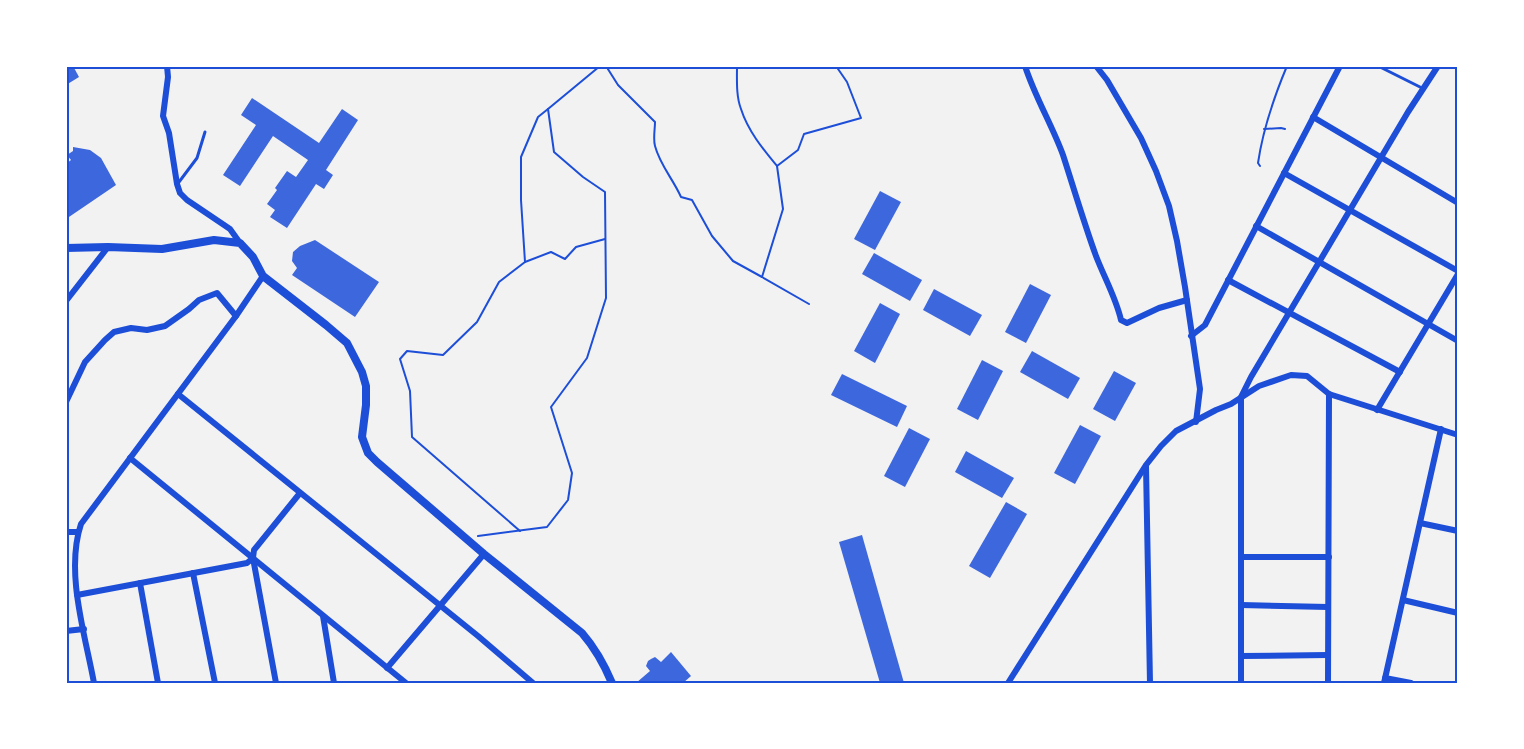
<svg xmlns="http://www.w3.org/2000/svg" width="1524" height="749" font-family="Ubuntu,sans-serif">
<rect width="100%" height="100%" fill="#f2f2f2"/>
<g fill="#3d67dc">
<polygon points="66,66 73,66 79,77 66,85"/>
<polygon points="252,98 319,143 342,109 358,120 326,170 333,175 324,189 316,184 287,228 270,217 275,210 267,204 277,190 275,188 287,171 296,177 308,160 273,136 240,186 223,175 256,125 241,115"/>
<polygon points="73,147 90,150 101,158 116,185 66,219 66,164 71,160 67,155 73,151"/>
<polygon points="880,191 901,202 875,250 854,239"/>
<polygon points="315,240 379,282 355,317 292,275 297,268 292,261 293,252 300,246"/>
<polygon points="874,253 922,280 910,301 862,274"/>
<polygon points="1030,284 1051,295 1026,343 1005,332"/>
<polygon points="934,289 982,315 970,336 923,310"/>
<polygon points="880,303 900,314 875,363 854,351"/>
<polygon points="1032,351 1080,378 1068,399 1020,372"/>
<polygon points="982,360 1003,371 978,420 957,409"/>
<polygon points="1114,371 1136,383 1115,421 1093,409"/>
<polygon points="842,374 907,406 897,427 831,395"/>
<polygon points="1080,425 1101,436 1075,484 1054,473"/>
<polygon points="909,428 930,439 905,487 884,476"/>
<polygon points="966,451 1014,478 1002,498 955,472"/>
<polygon points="1006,502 1027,514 990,578 969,566"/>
<polygon points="862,535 904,683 880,683 839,542"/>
<polygon points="671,652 691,676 683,683 636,683 650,671 646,666 648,661 651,659 655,657 661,662"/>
</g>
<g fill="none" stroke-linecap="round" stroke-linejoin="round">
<g stroke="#1d4ed8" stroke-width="2">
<path d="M606,66L618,85L655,122C655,129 653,139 655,146C660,165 673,179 681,197L692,200L712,236L733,261L762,277"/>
<path d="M737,66C737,80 736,96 741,109C748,131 763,149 777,166"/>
<polyline points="1264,129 1281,128 1285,129"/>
<path d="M1260,166L1258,163C1263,129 1274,97 1287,66"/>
<polyline points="525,262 551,252 565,259 576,247 605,239"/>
<polyline points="809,304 762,277 783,209 777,166 798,150 804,134 861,118 847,82 836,66"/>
<polyline points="520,531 412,437 410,391 400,359 407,351 443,355 477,322 499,282 525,262 521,200 521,157 538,117 548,109"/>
<polyline points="478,536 547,527 568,500 572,473 551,407 587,358 606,298 605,192 583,177 554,152 548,109 600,66"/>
</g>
<g stroke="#1d4ed8" stroke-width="3">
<polyline points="1378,66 1422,88"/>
<polyline points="179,182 197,158 205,132"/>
</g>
<g stroke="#1d4ed8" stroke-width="6">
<polyline points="167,66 168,77 163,116 169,133 177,184 180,193 187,200 230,229 240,243"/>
<path d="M1025,66C1035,97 1052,125 1063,155C1074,189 1084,223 1096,256C1104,277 1116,298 1121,320L1127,323L1159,308L1187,300"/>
<polyline points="1096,66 1107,80 1141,138 1156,171 1169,206 1177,241 1185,287 1200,389 1196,422"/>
<polyline points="1313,117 1458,203"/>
<polyline points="1284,173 1458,271"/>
<polyline points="1256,226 1458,341"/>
<polyline points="1228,280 1400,372"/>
<polyline points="66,301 108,247"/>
<polyline points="1191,336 1205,325 1340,66"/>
<polyline points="178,394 478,636 533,683"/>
<polyline points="66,402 85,362 105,340 114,332 131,328 147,330 165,326 189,309 199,300 217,293 236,316"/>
<polyline points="1377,410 1458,274"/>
<polyline points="130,458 406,683"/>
<polyline points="1146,466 1150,683"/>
<polyline points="1420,523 1458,531"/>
<polyline points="66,532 78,532"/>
<polyline points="1241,557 1329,557"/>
<polyline points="193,573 215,683"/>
<polyline points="140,583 158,683"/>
<polyline points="77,595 247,563 253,558"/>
<polyline points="1403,600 1458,613"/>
<polyline points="1241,605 1328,607"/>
<polyline points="323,616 334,683"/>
<polyline points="66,631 84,629"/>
<polyline points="1241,656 1328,655"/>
<polyline points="387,668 484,554"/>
<polyline points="1385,678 1411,683"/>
<path d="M94,683C85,634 65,572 81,524L236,316L263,276"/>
<polyline points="276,683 253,558 254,550 300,493"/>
<polyline points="1008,683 1146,465 1161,446 1176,431 1216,410 1231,404 1259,386 1291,375 1307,376 1329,394 1458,435"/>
<polyline points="1241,683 1241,397 1251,377 1408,112 1438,66"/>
<polyline points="1328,683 1329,394"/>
<polyline points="1384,683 1441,429"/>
</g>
<path stroke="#1d4ed8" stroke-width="8" d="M66,248L108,247L162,249L214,240L240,243L253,257L263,276L326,325L347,343L362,372L366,386V405L362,437L368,453L377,462L484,554L582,633C595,648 604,664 612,683"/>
</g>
<rect width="1524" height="749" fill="none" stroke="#ffffff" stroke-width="135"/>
<rect x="68" y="68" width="1388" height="614" fill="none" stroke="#1d4ed8" stroke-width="2"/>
</svg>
